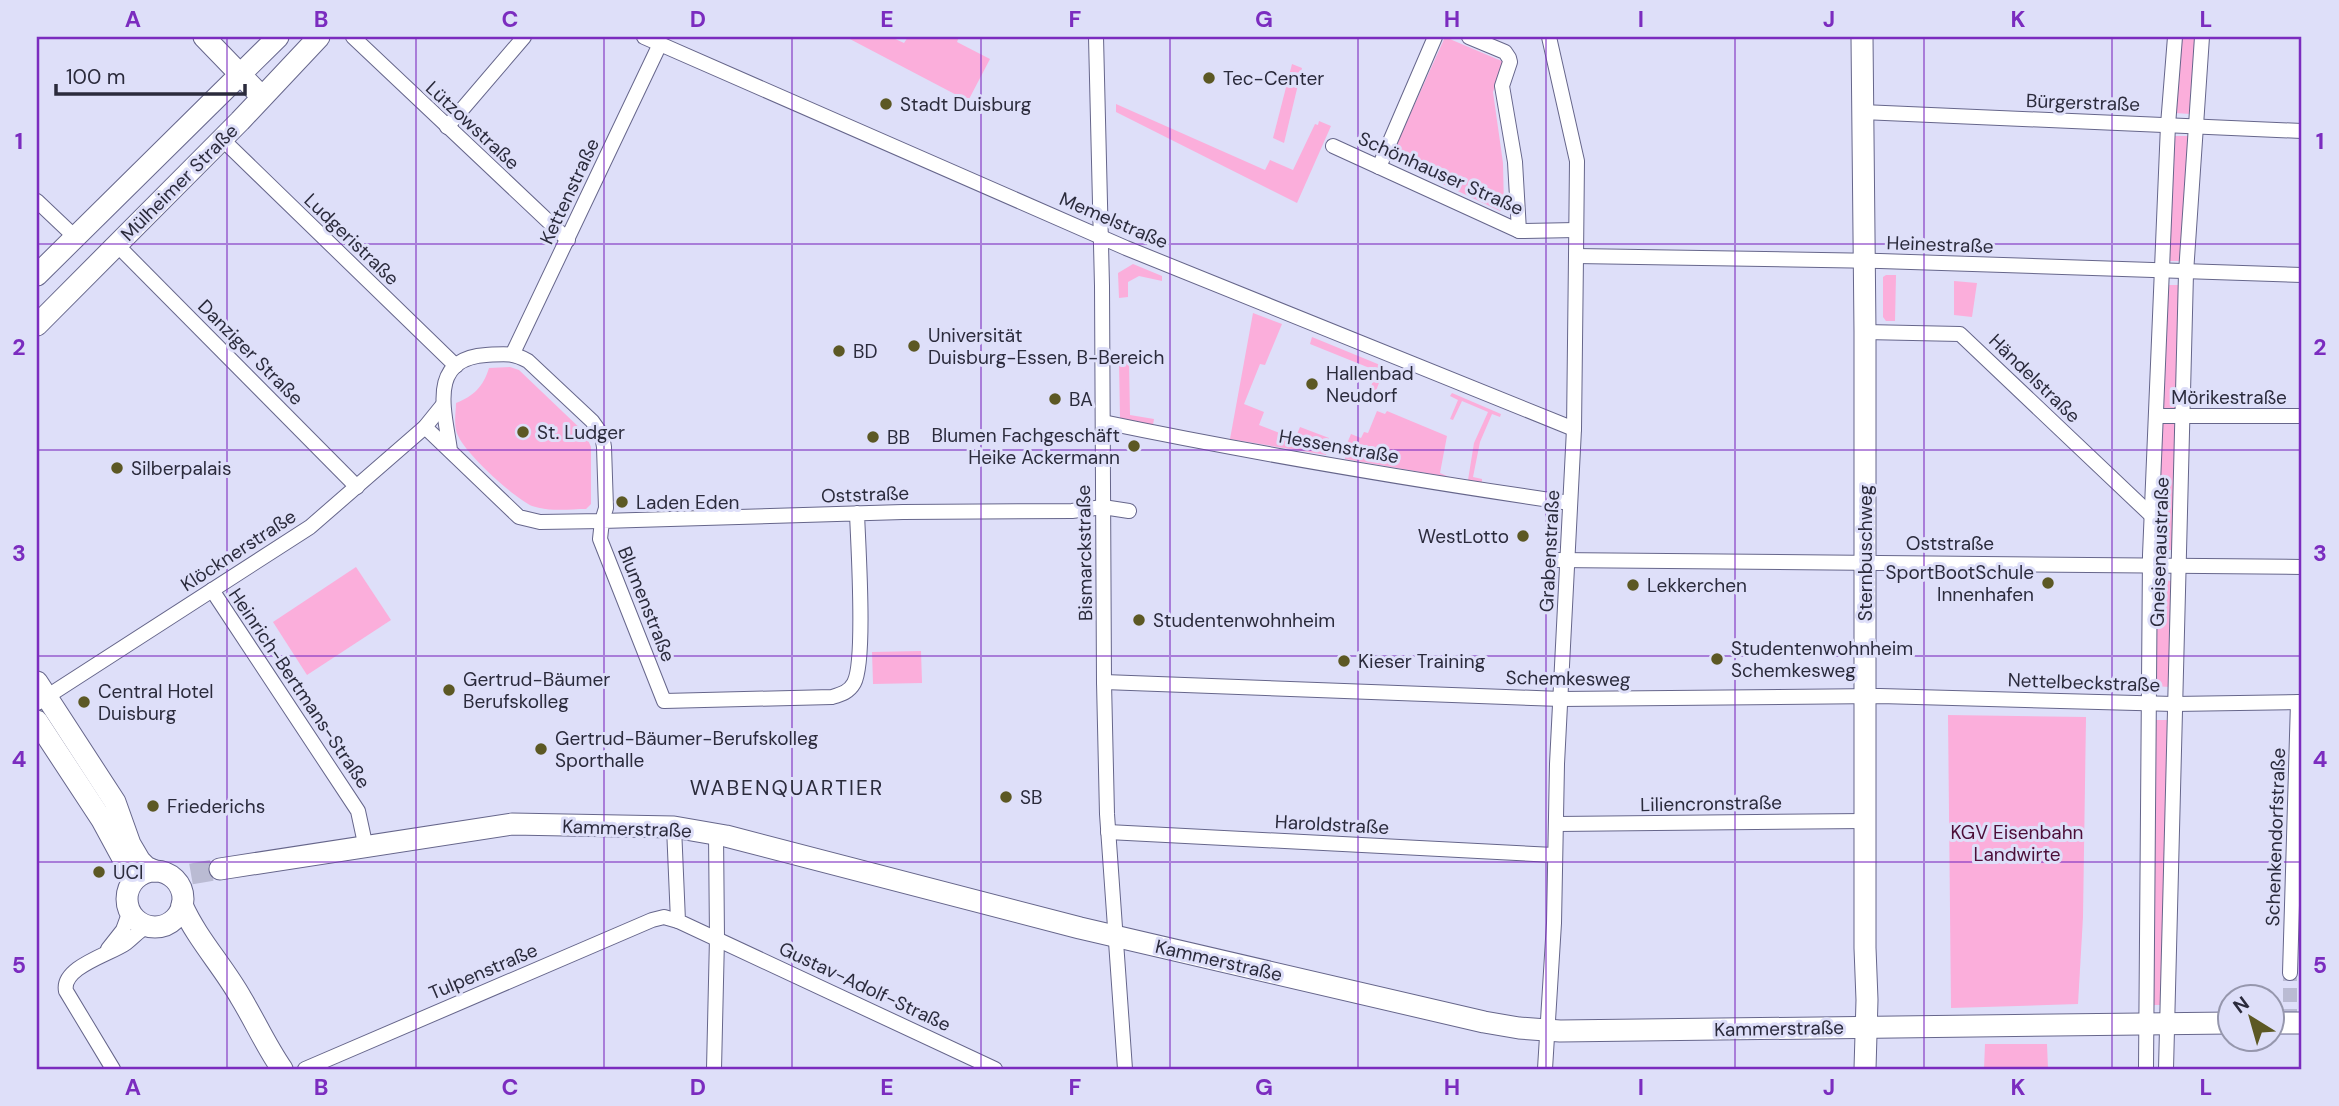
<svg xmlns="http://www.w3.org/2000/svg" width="2339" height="1106" font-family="'DM Sans',sans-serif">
<rect width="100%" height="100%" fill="#dedff9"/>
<g fill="#fbaedb">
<polygon points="846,37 891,37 904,43 908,37 959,37 957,42 990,59 968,101"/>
<polygon points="1445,37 1504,62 1493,92 1503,163 1504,208 1500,211 1390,159"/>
<polygon points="2181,37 2197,37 2190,114 2175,113"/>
<polygon points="1292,64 1302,68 1284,143 1273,138"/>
<polygon points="1116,104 1265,170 1270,160 1293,170 1315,124 1318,125 1319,121 1331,126 1297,203 1116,112"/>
<polygon points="2173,136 2189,136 2183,261 2168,261"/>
<polygon points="1133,264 1162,276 1162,281 1139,276 1128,282 1128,297 1119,298 1118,273"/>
<polygon points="1886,275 1896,275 1895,321 1886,321 1883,317 1883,277"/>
<polygon points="1954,281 1977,283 1972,317 1954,315"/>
<polygon points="2167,285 2180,285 2177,411 2162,410"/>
<polygon points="1253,313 1282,324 1265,365 1260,364 1244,404 1264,412 1259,425 1295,439 1300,427 1329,438 1326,455 1230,439"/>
<polygon points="1312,337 1385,367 1374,396 1368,394 1377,371 1310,344"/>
<polygon points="1119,363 1129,363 1130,415 1154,419 1153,425 1120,418"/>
<path d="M510,367L519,370L585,433L591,447V504L586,509C569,509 549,512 532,506C514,498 459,449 456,430C454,421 456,411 456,403C474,396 483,387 489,368Z"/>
<polygon points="1452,393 1501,414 1500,417 1492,414 1480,442 1473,477 1482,479 1482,482 1468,480 1474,443 1488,412 1462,401 1453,420 1450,419 1458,400 1450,396"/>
<polygon points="1377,411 1385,414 1387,411 1447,436 1440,473 1449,477 1345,459 1346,446 1351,434 1361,438 1364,432 1368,433"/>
<polygon points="2162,421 2177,422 2174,550 2156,550"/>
<polygon points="356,567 391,620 307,675 273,622"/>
<polygon points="2155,580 2173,581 2170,687 2153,686"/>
<polygon points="921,651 922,683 873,684 872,652"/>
<polygon points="1948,715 2086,717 2083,917 2078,1004 1951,1008"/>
<polygon points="2152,720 2169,720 2162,1005 2151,1005"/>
<polygon points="1985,1044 2047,1044 2048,1069 1984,1069"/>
</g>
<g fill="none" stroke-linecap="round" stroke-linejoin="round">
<polyline stroke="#babbd3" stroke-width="14" stroke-dasharray="14 7" stroke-linecap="butt" points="2290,1023 2290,973"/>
<polyline stroke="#babbd3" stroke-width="21" stroke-dasharray="21 10" stroke-linecap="butt" points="191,874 220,869"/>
<g stroke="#66668b" stroke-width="16">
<g id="street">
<polyline points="353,37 568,240"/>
<polyline points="644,37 1126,248 1574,429"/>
<polyline points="1096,37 1102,286 1104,682 1107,814 1125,1069"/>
<polyline points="1469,37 1505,52 1509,58 1510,62 1502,86 1515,162 1519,231"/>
<polyline points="1862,112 2302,131"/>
<polyline points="447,127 524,37"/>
<polyline points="222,139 456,366"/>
<polyline points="1333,146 1519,231 1576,230"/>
<polyline points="1379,167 1435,37"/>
<polyline points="37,201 75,237"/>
<polyline points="117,245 357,487"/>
<polyline points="1576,256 1880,261 2302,275"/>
<polyline points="1865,332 1960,334 2152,516"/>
<polyline points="513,353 660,44"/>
<polyline points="2156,416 2302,416"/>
<path d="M1103,422C1257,454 1414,480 1570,503"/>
<path d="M425,427L519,517L540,522L602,521L606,508L604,447L602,435L592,421L528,361C512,352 504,354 486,355C427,359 445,412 450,450"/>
<path d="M857,513C858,544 866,661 854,683C849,692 842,694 832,697L664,701L600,539L602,521L903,512L1072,511L1103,507L1129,511"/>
<polyline points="1555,560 2302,567"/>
<polyline points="212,590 358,811 366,848"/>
<polyline points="1104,682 1561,699 1880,696 2174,704 2302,702"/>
<polyline points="37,703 310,527 425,427 442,406"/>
<polyline points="1557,824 1865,821"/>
<polyline points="674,827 678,921 995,1069"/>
<polyline points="1108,832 1554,855"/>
<polyline points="108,949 123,930 130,911"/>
<polyline points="2290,973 2298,702"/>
<path d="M113,1069L66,991C61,967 111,954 126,943C134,937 139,930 148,926"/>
<polyline points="305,1069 652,920 664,917 678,921"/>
<polyline points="714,1069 717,938 716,834"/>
<polyline points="1545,1069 1554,923 1557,764 1574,429 1576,256 1577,161 1549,37"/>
<polyline points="2146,1069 2150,555 2168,125 2175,37"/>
<polyline points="2166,1069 2186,273 2202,37"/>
</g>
</g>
<g stroke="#66668b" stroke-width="23">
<g id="secondary">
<polyline points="204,37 262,97"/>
<polyline points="1862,37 1865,332 1865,948 1867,1000 1865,1069"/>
<polyline points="37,275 278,37"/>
<polyline points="37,325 240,121 319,37"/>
<polyline points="37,682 115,802 130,844 140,861 146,867 155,871"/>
<polyline points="37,721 102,820 134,879"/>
<polyline points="220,869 512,824 674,827 726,836 1080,928 1484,1022 1519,1028 1560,1031 2230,1023"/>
<circle cx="155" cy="899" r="28"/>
<path d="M182,905C197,939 223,966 241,998C255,1021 266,1046 282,1069"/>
<polyline points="2272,1023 2302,1023"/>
</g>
</g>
<use href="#street" stroke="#fff" stroke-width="14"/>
<use href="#secondary" stroke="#fff" stroke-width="21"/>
</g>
<path fill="none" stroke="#7b2cbf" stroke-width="2" stroke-opacity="0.55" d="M227,37V1069M416,37V1069M604,37V1069M792,37V1069M981,37V1069M1170,37V1069M1358,37V1069M1546,37V1069M1735,37V1069M1924,37V1069M2112,37V1069M37,244H2302M37,450H2302M37,656H2302M37,862H2302"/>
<g fill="#5c5824" stroke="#dedff9" stroke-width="2.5">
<circle cx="1209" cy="78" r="7"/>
<circle cx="886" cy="104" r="7"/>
<circle cx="914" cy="346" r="7"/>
<circle cx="839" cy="351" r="7"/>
<circle cx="1312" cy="384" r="7"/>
<circle cx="1055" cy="399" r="7"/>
<circle cx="523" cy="432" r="7"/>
<circle cx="873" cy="437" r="7"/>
<circle cx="1134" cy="446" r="7"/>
<circle cx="117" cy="468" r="7"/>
<circle cx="622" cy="502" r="7"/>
<circle cx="1523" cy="536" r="7"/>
<circle cx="2048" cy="583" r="7"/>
<circle cx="1633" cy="585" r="7"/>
<circle cx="1139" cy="620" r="7"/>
<circle cx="1717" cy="659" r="7"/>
<circle cx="1344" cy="661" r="7"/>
<circle cx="449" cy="690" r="7"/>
<circle cx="84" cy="702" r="7"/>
<circle cx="541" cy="749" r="7"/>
<circle cx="1006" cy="797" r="7"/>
<circle cx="153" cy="806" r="7"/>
<circle cx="99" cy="872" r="7"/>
</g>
<g text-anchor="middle" stroke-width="6" stroke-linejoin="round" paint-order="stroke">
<g font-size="19" fill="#2b2b3c" stroke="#dedff9" text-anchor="start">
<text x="1223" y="85">Tec-Center</text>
<text x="900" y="111">Stadt Duisburg</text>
<text x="928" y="342">Universität<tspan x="928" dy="22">Duisburg-Essen, B-Bereich</tspan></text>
<text x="853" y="358">BD</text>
<text x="1326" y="380">Hallenbad<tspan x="1326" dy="22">Neudorf</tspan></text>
<text x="1069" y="406">BA</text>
<text x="537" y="439">St. Ludger</text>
<text x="1120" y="442" text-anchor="end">Blumen Fachgeschäft<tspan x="1120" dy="22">Heike Ackermann</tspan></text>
<text x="887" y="444">BB</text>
<text x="131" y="475">Silberpalais</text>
<text x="636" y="509">Laden Eden</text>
<text x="1509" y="543" text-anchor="end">WestLotto</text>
<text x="2034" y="579" text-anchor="end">SportBootSchule<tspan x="2034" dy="22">Innenhafen</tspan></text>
<text x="1647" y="592">Lekkerchen</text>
<text x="1153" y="627">Studentenwohnheim</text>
<text x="1731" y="655">Studentenwohnheim<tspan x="1731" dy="22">Schemkesweg</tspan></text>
<text x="1358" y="668">Kieser Training</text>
<text x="463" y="686">Gertrud-Bäumer<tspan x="463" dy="22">Berufskolleg</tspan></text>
<text x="98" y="698">Central Hotel<tspan x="98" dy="22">Duisburg</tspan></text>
<text x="555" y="745">Gertrud-Bäumer-Berufskolleg<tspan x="555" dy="22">Sporthalle</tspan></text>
<text x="1020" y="804">SB</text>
<text x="167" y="813">Friederichs</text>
<text x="113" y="879">UCI</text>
</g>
<g font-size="19" fill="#2b2b3c" stroke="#dedff9">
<text transform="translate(2083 102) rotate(2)" y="7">Bürgerstraße</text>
<text transform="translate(473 125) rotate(43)" y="7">Lützowstraße</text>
<text transform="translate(1441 173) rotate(24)" y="7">Schönhauser Straße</text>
<text transform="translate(179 182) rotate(-45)" y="7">Mülheimer Straße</text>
<text transform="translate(569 191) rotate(-65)" y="7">Kettenstraße</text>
<text transform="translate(1114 220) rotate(23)" y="7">Memelstraße</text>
<text transform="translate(352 239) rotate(44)" y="7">Ludgeristraße</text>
<text transform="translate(1940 244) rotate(2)" y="7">Heinestraße</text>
<text transform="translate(251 352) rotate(45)" y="7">Danziger Straße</text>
<text transform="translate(2035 378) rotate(44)" y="7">Händelstraße</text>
<text x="2229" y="404">Mörikestraße</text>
<text transform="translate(1339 446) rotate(10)" y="7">Hessenstraße</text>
<text transform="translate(865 494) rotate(-2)" y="7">Oststraße</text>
<text x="1950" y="550">Oststraße</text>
<text transform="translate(238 550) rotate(-33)" y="7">Klöcknerstraße</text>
<text transform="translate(1549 551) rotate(-87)" y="7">Grabenstraße</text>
<text transform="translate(2159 552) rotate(-88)" y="7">Gneisenaustraße</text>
<text transform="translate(1084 553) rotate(-91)" y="7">Bismarckstraße</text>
<text transform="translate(1865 553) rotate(-90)" y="7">Sternbuschweg</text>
<text transform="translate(647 604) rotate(68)" y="7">Blumenstraße</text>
<text transform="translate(1568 678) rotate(1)" y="7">Schemkesweg</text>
<text transform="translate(2084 682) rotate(2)" y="7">Nettelbeckstraße</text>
<text transform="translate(300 688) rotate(56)" y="7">Heinrich-Bertmans-Straße</text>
<text transform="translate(1711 803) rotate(-1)" y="7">Liliencronstraße</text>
<text transform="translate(1332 824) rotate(3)" y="7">Haroldstraße</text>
<text transform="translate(627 828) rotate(2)" y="7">Kammerstraße</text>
<text transform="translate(2275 837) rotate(-88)" y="7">Schenkendorfstraße</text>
<text transform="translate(1219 960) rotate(13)" y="7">Kammerstraße</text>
<text transform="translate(483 971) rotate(-23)" y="7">Tulpenstraße</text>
<text transform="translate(865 986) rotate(25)" y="7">Gustav-Adolf-Straße</text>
<text transform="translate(1779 1028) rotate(-1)" y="7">Kammerstraße</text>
</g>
<g font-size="19" fill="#4c0e38" stroke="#dedff9">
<text x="2017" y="839">KGV Eisenbahn<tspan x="2017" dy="22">Landwirte</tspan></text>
</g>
<g font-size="21" letter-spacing="2" fill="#2b2b3c" stroke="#dedff9">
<text x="787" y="795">WABENQUARTIER</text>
</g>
</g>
<rect width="2339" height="1106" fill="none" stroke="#dedff9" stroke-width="77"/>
<g transform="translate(2251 1018) rotate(323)"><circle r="33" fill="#dedff9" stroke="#9697ad" stroke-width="2"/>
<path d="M0-5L12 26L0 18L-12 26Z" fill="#5c5824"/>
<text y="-10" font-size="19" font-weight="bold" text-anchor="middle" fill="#2b2b3c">N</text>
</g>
<path d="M56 84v10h189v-10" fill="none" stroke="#2b2b3c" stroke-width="3.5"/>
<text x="66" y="84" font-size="21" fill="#2b2b3c" stroke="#dedff9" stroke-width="5" paint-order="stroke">100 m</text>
<rect x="38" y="38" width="2262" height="1030" fill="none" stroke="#7b2cbf" stroke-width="2.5"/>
<g font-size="23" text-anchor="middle" font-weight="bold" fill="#7b2cbf">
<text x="133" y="27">A</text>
<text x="321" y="27">B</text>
<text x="510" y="27">C</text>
<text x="698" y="27">D</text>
<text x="887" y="27">E</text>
<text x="1075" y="27">F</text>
<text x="1264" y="27">G</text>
<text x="1452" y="27">H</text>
<text x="1641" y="27">I</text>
<text x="1829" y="27">J</text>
<text x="2018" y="27">K</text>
<text x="2206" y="27">L</text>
<text x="19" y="149">1</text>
<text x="2320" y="149">1</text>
<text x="19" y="355">2</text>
<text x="2320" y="355">2</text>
<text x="19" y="561">3</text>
<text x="2320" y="561">3</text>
<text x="19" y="767">4</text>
<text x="2320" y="767">4</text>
<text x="19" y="973">5</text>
<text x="2320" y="973">5</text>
<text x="133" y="1095">A</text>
<text x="321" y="1095">B</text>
<text x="510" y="1095">C</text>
<text x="698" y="1095">D</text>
<text x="887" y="1095">E</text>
<text x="1075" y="1095">F</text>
<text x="1264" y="1095">G</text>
<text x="1452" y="1095">H</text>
<text x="1641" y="1095">I</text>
<text x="1829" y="1095">J</text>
<text x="2018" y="1095">K</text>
<text x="2206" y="1095">L</text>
</g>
</svg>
